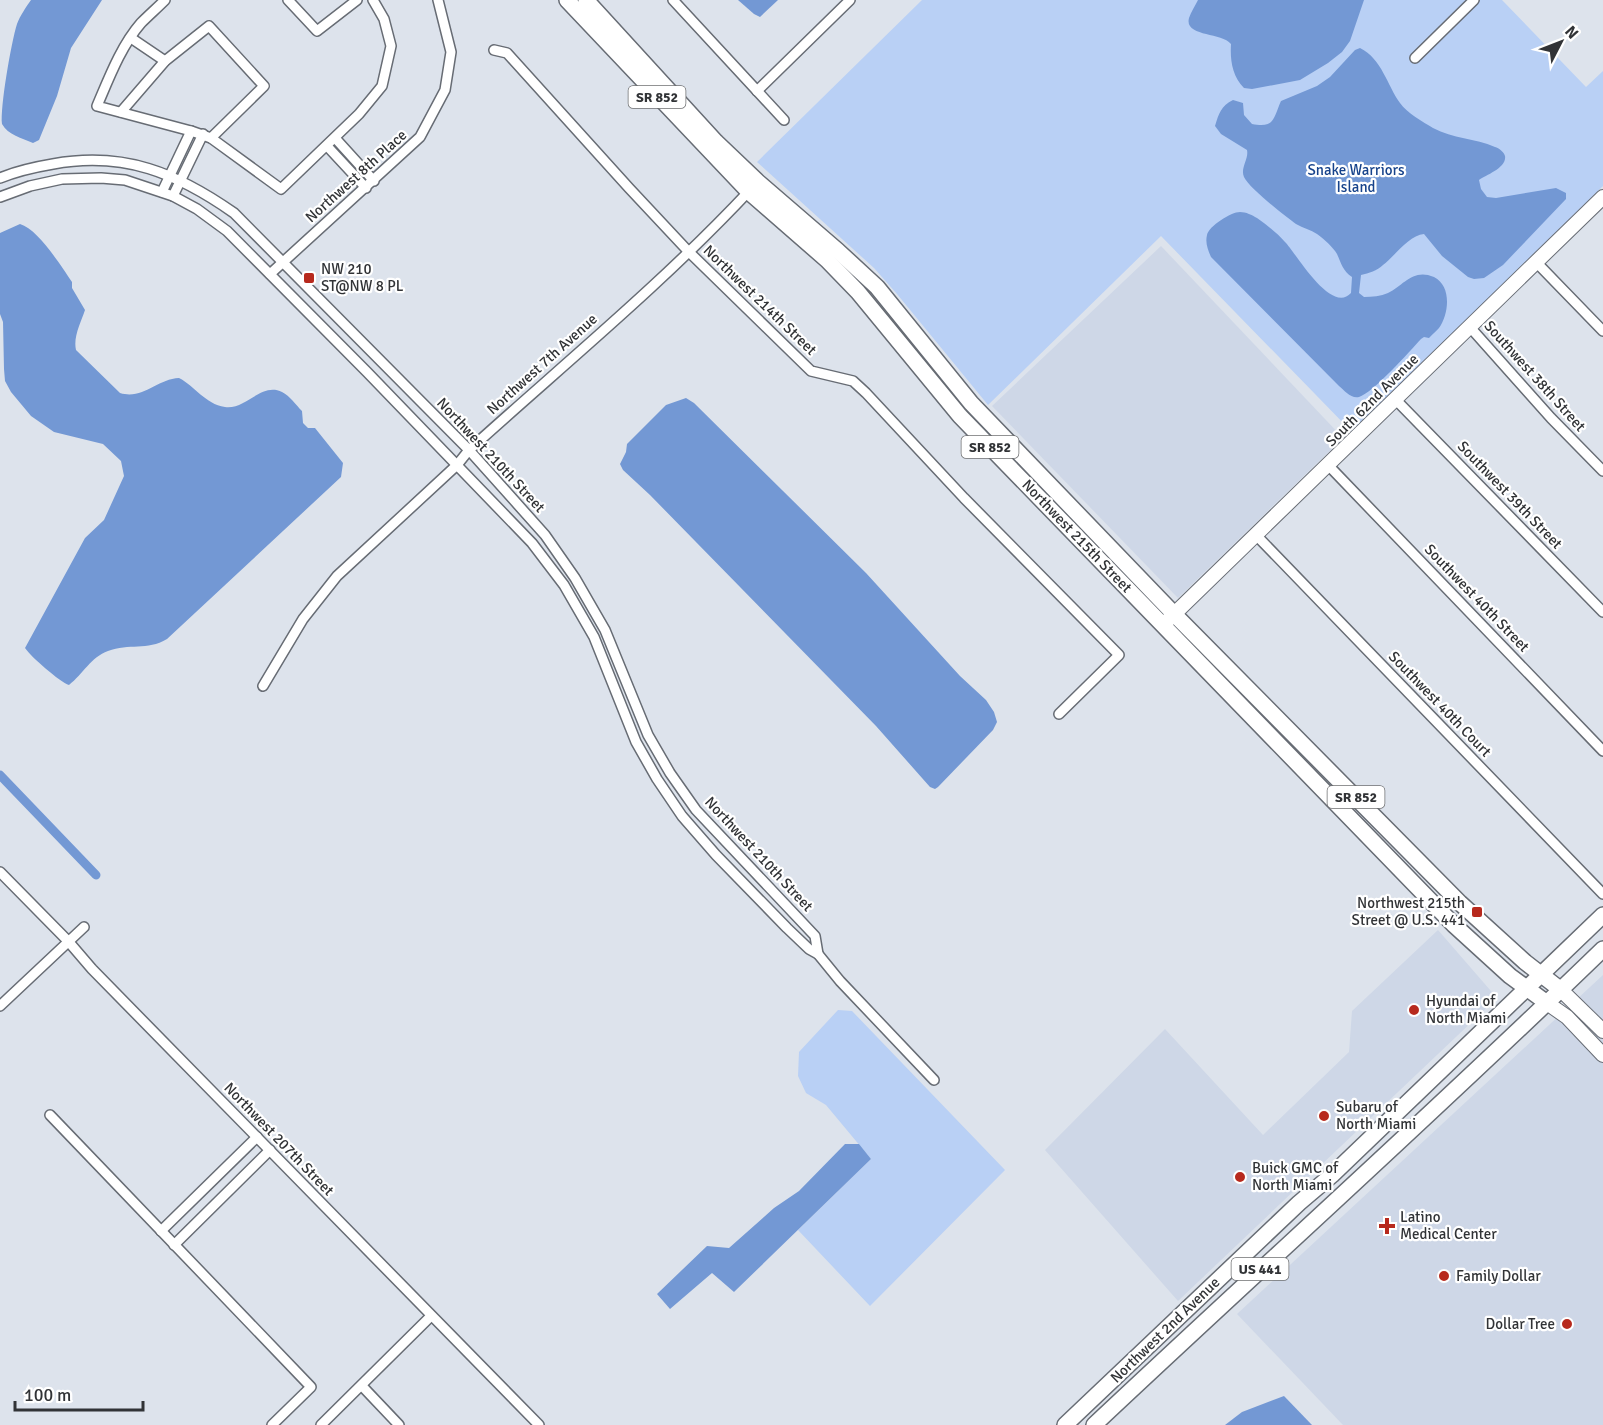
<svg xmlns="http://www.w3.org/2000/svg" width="1603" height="1425" font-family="Signika,sans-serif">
<rect width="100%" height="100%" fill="#dde3ec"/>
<g fill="#ced7e7">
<polygon points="1161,246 1343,438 1178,598 992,406"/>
<polygon points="1438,930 1497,998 1178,1301 1045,1150 1165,1029 1263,1135 1349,1052 1352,1011"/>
<polygon points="1603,975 1603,1425 1343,1425 1237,1314"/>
</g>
<g fill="#b9d0f5">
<polygon points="922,0 1502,0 1586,87 1603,71 1603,186 1352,432 1161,236 988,405 897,294 874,268 757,162"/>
<polygon points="838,1010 852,1011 1005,1170 870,1306 798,1230 871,1159 826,1105 806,1093 798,1076 799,1052"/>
</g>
<g fill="#7398d4">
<path d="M31,0H102L71,48L57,96L39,140L33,143C22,138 8,135 2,124C0,108 11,43 17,24C20,16 26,7 31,0Z"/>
<polygon points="738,0 778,0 760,17 754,14"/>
<path d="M1198,0H1364L1350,41L1342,52L1328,63L1300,80L1252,89L1244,88C1232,76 1230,60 1231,44C1221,32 1184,37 1189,18C1191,12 1195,6 1198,0Z"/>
<path d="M1360,48C1382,59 1387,85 1400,103C1407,113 1423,122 1433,128C1453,139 1475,138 1495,147C1499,148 1504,152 1505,156C1507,168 1486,175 1479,180L1481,189L1487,197L1496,198L1556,188L1566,193V199L1503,265L1484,278L1474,279L1468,277L1442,256L1424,234C1409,235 1395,256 1383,265C1377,271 1369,273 1361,275L1359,293L1364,297C1372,297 1381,296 1388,293C1404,285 1413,268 1434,277C1452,286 1449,314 1439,328C1436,331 1432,335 1429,338L1424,337L1421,339C1410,351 1373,393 1359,397C1351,399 1344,390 1339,386L1211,257C1208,250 1205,243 1207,235C1209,226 1231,212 1240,212C1246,212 1252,215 1257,218C1267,225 1277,233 1285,242C1296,253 1331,315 1351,293L1352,277C1343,271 1341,263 1337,254C1333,247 1324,239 1317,234C1311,230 1303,228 1296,224C1286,217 1249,188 1244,177C1240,168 1249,159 1247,150L1221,134L1215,126C1219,113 1221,106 1233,100L1243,103L1244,115L1252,124C1275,128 1273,119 1281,101L1317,86L1330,77L1355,50Z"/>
<path d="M20,224C38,229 61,266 72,282V288L85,310C81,322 73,337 76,350L120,393C143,400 157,379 179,378C195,386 205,404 225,407C246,410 261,382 282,392C290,396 296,405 302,411L303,423L308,428H315L343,463L341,477L167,639C147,651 129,643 108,651C91,657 83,674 69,685C60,682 31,657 25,648L85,538L104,520L124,476L121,461L103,444L54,432L31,416L11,392L5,381L4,369L3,322L0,314V233Z"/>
<polygon points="686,398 694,403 866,573 960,676 986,700 994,712 997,722 993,730 938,787 935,789 930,787 876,726 650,495 623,470 620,464 626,452 627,444 666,405"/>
<polygon points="845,1144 859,1144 871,1159 734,1292 712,1273 670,1309 657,1294 707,1246 729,1248 774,1208 799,1191"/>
<polygon points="1284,1396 1312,1425 1225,1425 1242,1412"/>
</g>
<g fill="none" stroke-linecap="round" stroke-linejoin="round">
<polyline stroke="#7398d4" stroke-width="9" points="0,775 96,875"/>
<g stroke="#676c74" stroke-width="12">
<g id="street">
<path d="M165,0C157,8 149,15 141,23C121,46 109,78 97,106L191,131L211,138L281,189L359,114L382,86L391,46L384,19L373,0"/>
<polyline points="288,0 317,31 357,0"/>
<polyline points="673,0 784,120"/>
<polyline points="131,38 165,61"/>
<polyline points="494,50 507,53 629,188 688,251 811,371 853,381 866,393 964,498 1119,655 1059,714"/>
<polyline points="1415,58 1474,0"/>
<polyline points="757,91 850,0"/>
<polyline points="121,112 165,61 209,26 264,86 211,138"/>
<polyline points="335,138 374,181"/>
<polyline points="327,146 366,188"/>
<path d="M0,178C17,171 35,167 53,164C124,151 177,173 234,213L469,450L545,535L575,578L605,630L648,735L670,773L696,810L815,936L818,954"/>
<polyline points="162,192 191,131"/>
<polyline points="173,196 203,134"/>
<polyline points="0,197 30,186 62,179 101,178 125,180 173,196 197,209 227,231 367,372 532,543 564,585 594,637 636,742 657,779 682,816 716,855 787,928 809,949 818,954 840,981 934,1080"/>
<polyline points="1536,262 1603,331"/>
<polyline points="270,274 420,137 445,90 451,52 438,0"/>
<polyline points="1469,326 1551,418 1603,471"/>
<polyline points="1396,400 1603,612"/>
<polyline points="1329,466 1603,751"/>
<polyline points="1256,535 1603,894"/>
<path d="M263,686L303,619L337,576L457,465L469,450C563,365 663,283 750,190"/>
<polyline points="0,872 68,941 92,969 539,1425"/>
<polyline points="0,1006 84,927"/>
<polyline points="50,1115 311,1387 272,1425"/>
<polyline points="161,1231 257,1137"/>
<polyline points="174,1245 270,1150"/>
<polyline points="362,1386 399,1425"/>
<polyline points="321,1425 431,1316"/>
</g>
</g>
<g stroke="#676c74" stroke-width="16">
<g id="secondary">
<polyline points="1167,621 1603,197"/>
<polyline points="1561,990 1603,1031"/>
<polyline points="1547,1003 1567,1017 1603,1055"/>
</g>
</g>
<g stroke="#676c74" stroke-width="18">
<g id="primary">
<polyline points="567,0 749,192 827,260 858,292 960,416 1454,925 1510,976 1547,1003"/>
<polyline points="586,0 716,142 758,182 838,251 877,287 971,403 1174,614 1460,903 1525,962 1561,990"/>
<polyline points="1065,1425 1299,1203 1332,1175 1603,915"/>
<path d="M1094,1425C1263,1266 1436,1111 1603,949"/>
</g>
</g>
<use href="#street" stroke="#fff" stroke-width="9"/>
<use href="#secondary" stroke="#fff" stroke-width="14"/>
<use href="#primary" stroke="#fff" stroke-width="15"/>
</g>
<g fill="#b7291d" stroke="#fff" stroke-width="2">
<rect x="303" y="272" width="12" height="12" rx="3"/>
<rect x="1471" y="906" width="12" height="12" rx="3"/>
<circle cx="1414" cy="1010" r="6"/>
<circle cx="1324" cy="1116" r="6"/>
<circle cx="1240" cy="1177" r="6"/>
<path d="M1384 1217h6v6h6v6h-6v6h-6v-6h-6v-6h6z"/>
<circle cx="1444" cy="1276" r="6"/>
<circle cx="1567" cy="1324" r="6"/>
</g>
<g text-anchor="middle" stroke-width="4.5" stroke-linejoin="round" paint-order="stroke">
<g fill="#fff" stroke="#6f7072" stroke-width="1.5">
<rect x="628.5" y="86" width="57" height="22" rx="4.5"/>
<rect x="961.5" y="436" width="57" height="22" rx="4.5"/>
<rect x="1327.5" y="786" width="57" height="22" rx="4.5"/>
<rect x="1231.5" y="1258" width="57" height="22" rx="4.5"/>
</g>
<g font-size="14" font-weight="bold" fill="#313336">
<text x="657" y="102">SR 852</text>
<text x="990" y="452">SR 852</text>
<text x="1356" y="802">SR 852</text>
<text x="1260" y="1274">US 441</text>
</g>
<g font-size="15" fill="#17438b" stroke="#fff">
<text x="1356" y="175">Snake Warriors<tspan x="1356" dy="17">Island</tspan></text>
</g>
<g font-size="15" fill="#313336" stroke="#fff">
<text transform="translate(356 176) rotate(-42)" y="5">Northwest 8th Place</text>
<text transform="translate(760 300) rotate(44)" y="5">Northwest 214th Street</text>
<text transform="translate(542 364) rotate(-42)" y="5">Northwest 7th Avenue</text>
<text transform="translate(1535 376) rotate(48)" y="5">Southwest 38th Street</text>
<text transform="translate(1372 400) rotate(-45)" y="5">South 62nd Avenue</text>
<text transform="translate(491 455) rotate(47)" y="5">Northwest 210th Street</text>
<text transform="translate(1510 495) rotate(46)" y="5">Southwest 39th Street</text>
<text transform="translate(1077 536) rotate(46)" y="5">Northwest 215th Street</text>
<text transform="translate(1477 598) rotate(46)" y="5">Southwest 40th Street</text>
<text transform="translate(1440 704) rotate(46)" y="5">Southwest 40th Court</text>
<text transform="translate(759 854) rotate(47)" y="5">Northwest 210th Street</text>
<text transform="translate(279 1139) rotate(46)" y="5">Northwest 207th Street</text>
<text transform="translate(1165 1330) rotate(-44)" y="5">Northwest 2nd Avenue</text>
</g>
<g font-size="15" fill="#313336" stroke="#fff" text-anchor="start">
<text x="321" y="274">NW 210<tspan x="321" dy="17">ST@NW 8 PL</tspan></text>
<text x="1465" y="908" text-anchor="end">Northwest 215th<tspan x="1465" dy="17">Street @ U.S. 441</tspan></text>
<text x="1426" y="1006">Hyundai of<tspan x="1426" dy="17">North Miami</tspan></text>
<text x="1336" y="1112">Subaru of<tspan x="1336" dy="17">North Miami</tspan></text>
<text x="1252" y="1173">Buick GMC of<tspan x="1252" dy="17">North Miami</tspan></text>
<text x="1400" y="1222">Latino<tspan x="1400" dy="17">Medical Center</tspan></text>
<text x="1456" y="1281">Family Dollar</text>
<text x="1555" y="1329" text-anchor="end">Dollar Tree</text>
</g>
</g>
<g transform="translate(1561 42) rotate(48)" stroke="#ffffff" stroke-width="4.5" paint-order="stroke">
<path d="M0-4.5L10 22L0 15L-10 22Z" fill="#313336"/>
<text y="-9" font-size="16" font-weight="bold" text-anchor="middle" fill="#313336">N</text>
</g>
<path d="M15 1401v9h128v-9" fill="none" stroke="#313336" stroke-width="3"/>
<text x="24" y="1401" font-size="18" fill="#313336" stroke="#ffffff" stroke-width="4.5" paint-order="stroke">100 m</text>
</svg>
